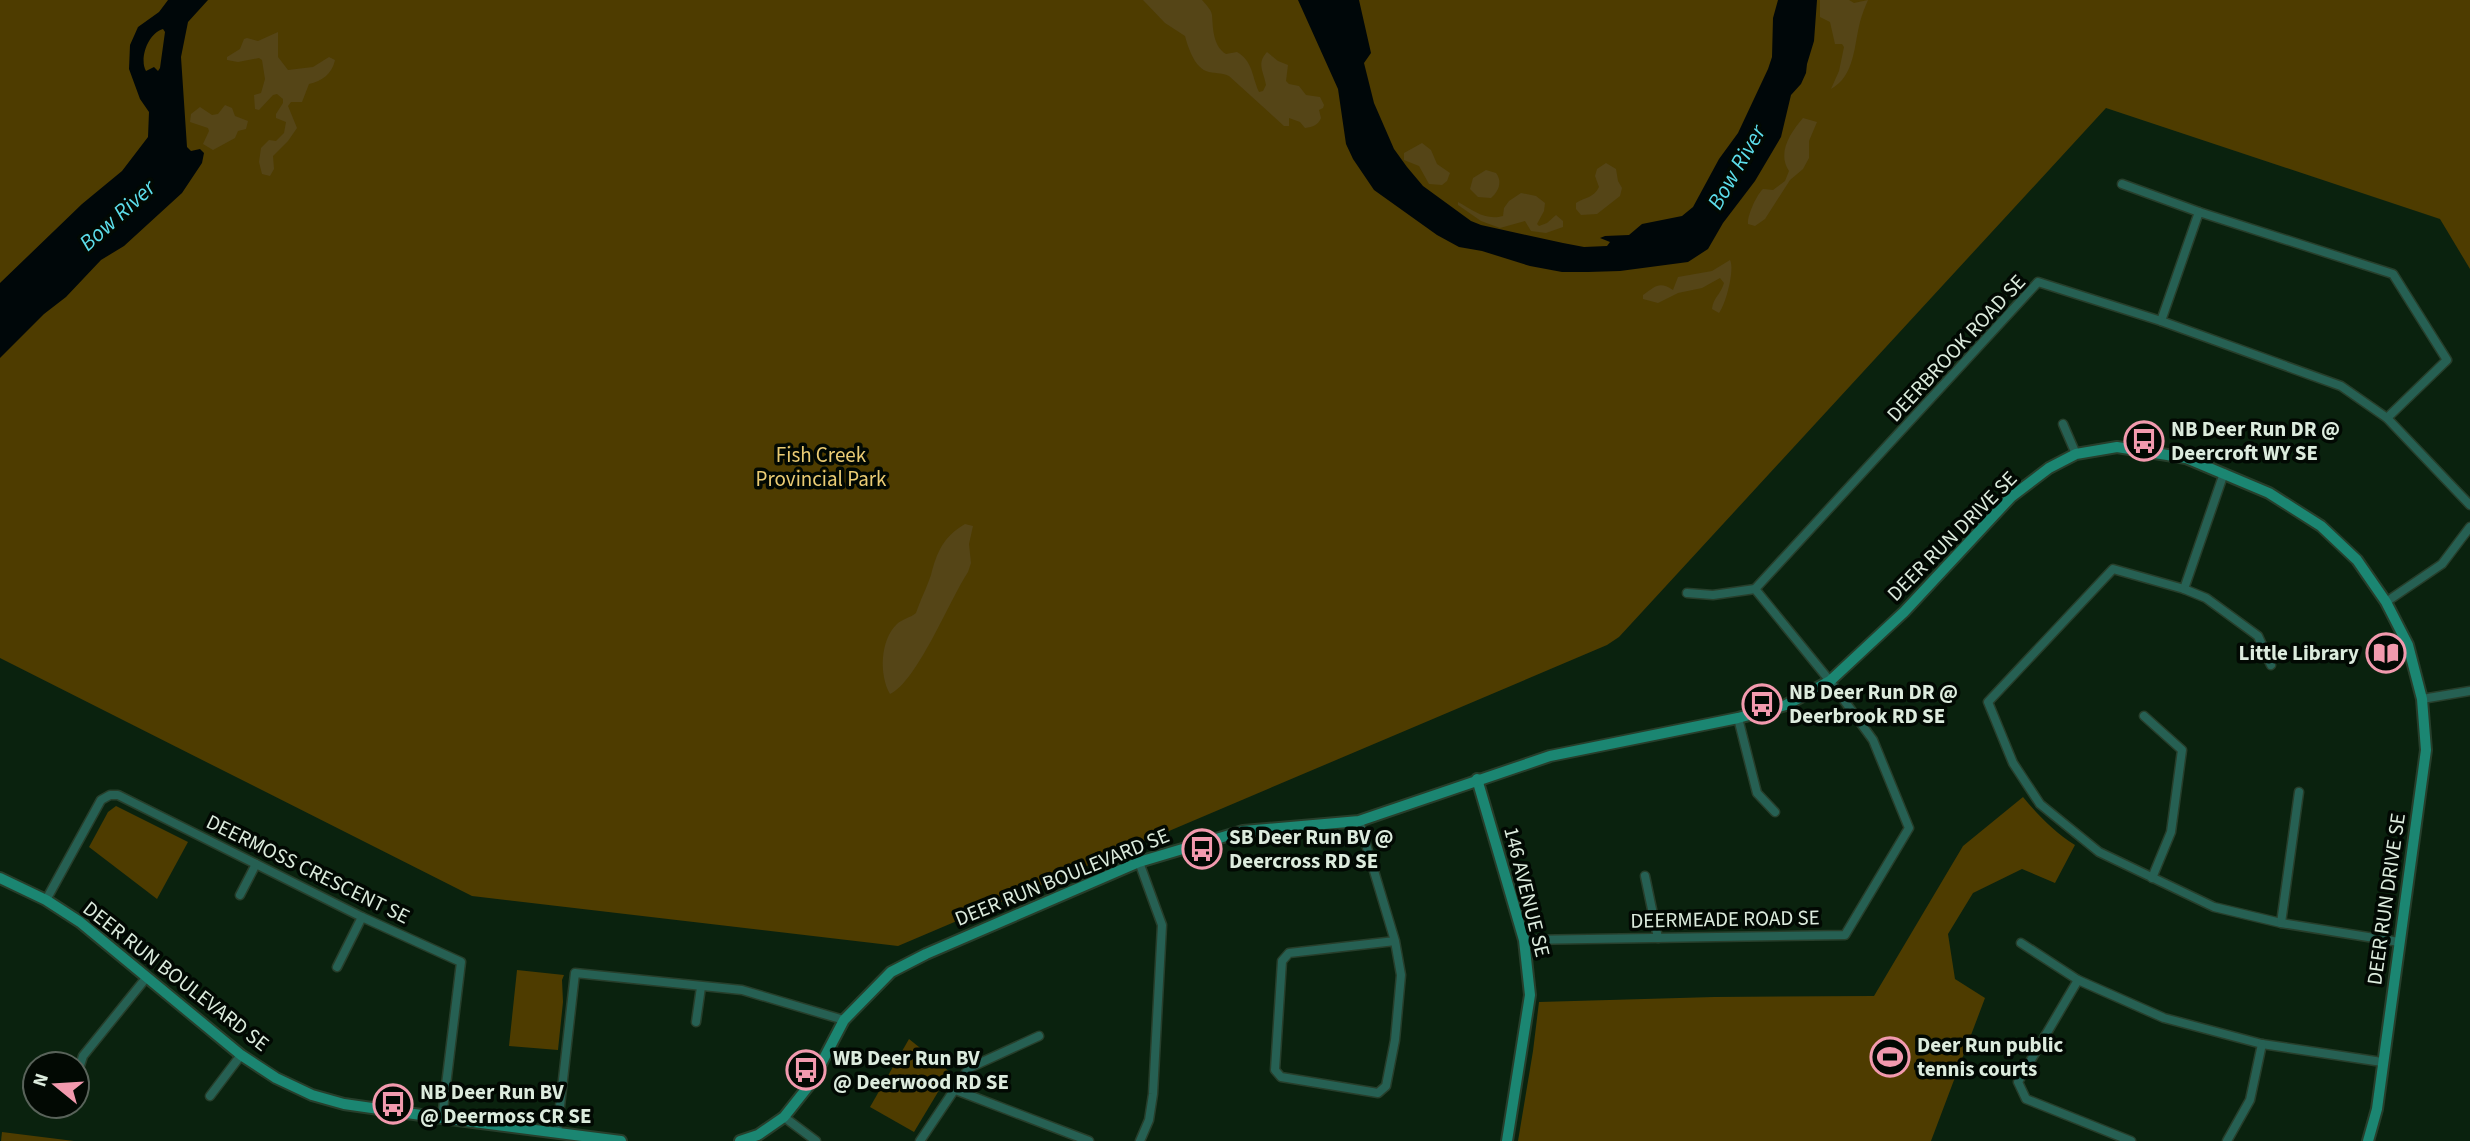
<svg xmlns="http://www.w3.org/2000/svg" width="2470" height="1141" font-family="'Source Sans 3',sans-serif">
<rect width="100%" height="100%" fill="#0a220e"/>
<g fill="#4e3c00">
<polygon points="0,0 2470,0 2470,269 2440,219 2106,108 1619,637 1607,645 898,946 472,896 0,658"/>
<path d="M2023,797C2038,815 2054,832 2075,845L2055,883L2022,869L1973,893L1948,934L1955,979L1985,998L1931,1141H1518L1533,1051L1539,1002L1714,997L1874,996L1963,846Z"/>
<polygon points="116,806 188,842 157,899 89,847 108,812"/>
<polygon points="517,970 564,975 562,980 563,1002 558,1050 509,1046"/>
<polygon points="909,1039 950,1072 914,1132 870,1107"/>
<polygon points="2,1132 74,1141 1,1141"/>
</g>
<g fill="#554517">
<path d="M1143,0H1202C1206,5 1211,9 1212,15C1213,29 1213,46 1226,54L1237,52C1253,61 1252,77 1259,92L1263,91L1266,85C1264,72 1256,64 1267,52L1278,61L1288,65L1286,81L1289,84L1299,86L1306,95L1320,97L1324,105L1323,108L1319,110L1321,118C1318,125 1313,127 1305,128L1300,122L1289,118V126H1284L1229,76C1221,72 1214,74 1206,71C1194,66 1188,47 1185,36L1165,23Z"/>
<path d="M1820,0H1849L1854,3L1868,0C1865,7 1862,14 1860,22C1854,45 1855,76 1831,89L1839,71L1844,47L1842,44H1835L1830,22L1820,17Z"/>
<path d="M278,32V57L288,70L313,67L329,57L335,60C332,74 322,81 309,84L302,102H291L288,106L297,128L288,141L273,156L274,169L270,176L262,174L259,162L261,148L269,140L276,141L284,133L286,122L276,118V114L283,103V99L277,94L273,95L259,110L255,109L254,95L261,93L265,79L262,60L259,58L238,62L227,60V57L240,49L244,39L247,38L258,41Z"/>
<polygon points="225,105 232,108 235,116 248,121 246,129 238,131 235,138 213,150 203,144 209,131 208,128 190,122 191,114 200,107 212,115 218,114"/>
<path d="M1803,118L1817,122L1809,141V158L1803,169L1790,180L1765,219L1755,226L1748,224C1747,216 1757,194 1763,189L1773,190L1785,181L1789,171C1777,153 1790,133 1803,118Z"/>
<polygon points="1422,143 1431,150 1437,164 1450,173 1447,181 1442,185 1429,184 1419,166 1404,160 1404,153"/>
<path d="M1606,163L1616,169L1618,181L1622,188L1620,196L1597,214L1581,215L1576,209V203C1585,197 1594,198 1599,187L1595,176L1597,169Z"/>
<path d="M1486,170L1496,173C1503,182 1498,192 1491,198L1478,197L1470,189L1473,178Z"/>
<path d="M1521,193L1536,196L1545,203L1544,211L1537,224L1539,226L1547,223L1556,215L1563,221V227L1546,233L1531,231L1525,221L1500,228L1481,221L1458,205V202C1473,210 1485,221 1503,216L1504,208L1509,201Z"/>
<path d="M1730,260C1735,269 1726,304 1719,313L1712,309C1713,298 1721,294 1724,283L1720,278L1702,288L1678,293L1658,303L1643,299V295C1656,286 1659,281 1673,290L1678,277L1712,271Z"/>
<path d="M965,524L973,526L969,544L971,563L968,572C950,599 917,682 890,694C879,675 880,640 897,624C902,619 910,618 916,613C920,601 927,587 931,575C937,552 943,537 965,524Z"/>
</g>
<g fill="#000709" fill-rule="evenodd">
<path d="M168,0H208L188,22L181,57L187,147L191,151L200,149L204,153L202,163L182,193L124,246L101,260L66,297L44,314L0,358V283L82,204L122,171L148,137L149,112L140,99L129,69L130,45L138,27L159,12ZM163,29L165,32L160,68L158,71L154,67L146,71C139,59 148,33 163,29Z"/>
<polygon points="1298,0 1359,0 1371,53 1364,63 1374,103 1394,149 1407,167 1423,186 1471,221 1481,225 1563,243 1584,247 1607,246 1610,242 1600,238 1605,236 1629,235 1642,224 1682,216 1693,207 1719,159 1738,133 1768,69 1772,57 1773,18 1778,0 1817,0 1814,41 1807,64 1806,73 1801,84 1791,95 1781,137 1755,181 1723,223 1708,249 1688,262 1620,271 1588,272 1562,272 1530,266 1482,251 1459,247 1437,235 1374,190 1353,159 1346,144 1338,89"/>
</g>
<g fill="none" stroke-linecap="round" stroke-linejoin="round">
<g stroke="#273e2b" stroke-width="11">
<g id="street">
<polyline points="2122,184 2199,212"/>
<polyline points="2161,321 2199,212 2393,274 2447,360 2387,418"/>
<polyline points="2063,424 2076,454"/>
<polyline points="2224,473 2184,589 2113,569 1988,702 2013,763 2040,804 2099,852 2214,907 2281,923 2399,942"/>
<polyline points="2184,589 2206,598 2258,636 2271,665"/>
<polyline points="1687,593 1713,595 1755,589"/>
<polyline points="2386,602 2442,564 2470,527"/>
<polyline points="2422,699 2470,691"/>
<polyline points="2144,716 2182,750 2171,832 2152,878"/>
<polyline points="1738,718 1757,793 1775,812"/>
<polyline points="1359,821 1395,941 1401,975 1395,1040 1386,1086 1378,1093 1281,1077 1275,1070 1282,961 1289,953 1395,941"/>
<polyline points="1139,862 1162,925 1153,1094 1149,1120 1140,1141"/>
<polyline points="1645,876 1658,938"/>
<polyline points="240,895 256,864"/>
<polyline points="46,900 101,800 110,795 118,795 362,917 461,962 442,1118"/>
<polyline points="2281,923 2299,792"/>
<polyline points="1524,940 1845,935 1909,828 1873,740 1830,681 1755,589 2038,282 2161,321 2341,386 2387,418 2470,505"/>
<polyline points="2021,943 2078,980"/>
<polyline points="337,967 362,917"/>
<polyline points="696,1022 701,987"/>
<polyline points="77,1075 83,1056 146,978"/>
<polyline points="953,1089 1089,1141"/>
<polyline points="210,1096 241,1055"/>
<polyline points="784,1117 816,1141"/>
<polyline points="557,1133 575,973 742,990 844,1020"/>
<polyline points="920,1141 969,1068 1039,1036"/>
<polyline points="2131,1141 2026,1099 2018,1082 2078,980 2164,1018 2262,1044 2382,1062"/>
<polyline points="2227,1141 2250,1100 2262,1044"/>
</g>
</g>
<g stroke="#273e2b" stroke-width="14">
<g id="secondary">
<polyline points="1477,779 1524,940 1530,995 1507,1141"/>
<polyline points="0,878 46,900 80,922 241,1055 276,1078 312,1095 344,1104 442,1118 621,1141"/>
<polyline points="740,1141 758,1135 784,1117 811,1083 844,1020 891,972 926,954 1139,862 1243,831 1359,821 1550,756 1738,718 1786,705 1830,681 1904,612 2011,497 2049,468 2076,454 2117,447 2186,458 2269,493 2321,526 2357,560 2386,602 2408,645 2422,699 2426,750 2377,1109 2368,1141"/>
</g>
</g>
<use href="#street" stroke="#266053" stroke-width="8"/>
<use href="#secondary" stroke="#1b8672" stroke-width="10"/>
</g>
<defs>
<g id="bus-ring" transform="scale(2.0125)"><circle r="9.5" fill="#020903" stroke="#f29aae" stroke-width="1.5"/><path d="M-5-6H5V4H4V6H2V4H-2V6H-4V4H-5ZM-3.5-4V0h7V-4ZM-3.5 1.2v1.5H-2V1.2ZM2 1.2v1.5H3.5V1.2Z" fill="#f29aae"/></g>
<g id="library-ring" transform="scale(2.0125)"><circle r="9.5" fill="#020903" stroke="#f29aae" stroke-width="1.5"/><path d="M-6-4Q-3-5.5-.7-3.5V5Q-3 3-6 4ZM6-4Q3-5.5 .7-3.5V5Q3 3 6 4Z" fill="#f29aae"/></g>
<g id="stadium-ring" transform="scale(2.0125)"><circle r="9.5" fill="#020903" stroke="#f29aae" stroke-width="1.5"/><path d="M0-5a6.5 5 0 1 0 0 10a6.5 5 0 1 0 0-10ZM-3.5-1.8h7v3.6h-7Z" fill="#f29aae"/></g>
</defs>
<g fill-rule="evenodd">
<use href="#bus-ring" x="2144" y="441"/>
<use href="#library-ring" x="2386" y="653"/>
<use href="#bus-ring" x="1762" y="704"/>
<use href="#bus-ring" x="1202" y="849"/>
<use href="#stadium-ring" x="1890" y="1057"/>
<use href="#bus-ring" x="806" y="1070"/>
<use href="#bus-ring" x="393" y="1104"/>
</g>
<g text-anchor="middle" stroke-width="7" stroke-linejoin="round" paint-order="stroke">
<g font-size="21" fill="#dcebdd" stroke="#020903">
<text transform="translate(1956 348) rotate(-47)" y="7">DEERBROOK ROAD SE</text>
<text transform="translate(1952 536) rotate(-45)" y="7">DEER RUN DRIVE SE</text>
<text transform="translate(308 869) rotate(26)" y="7">DEERMOSS CRESCENT SE</text>
<text transform="translate(1062 877) rotate(-22)" y="7">DEER RUN BOULEVARD SE</text>
<text transform="translate(1527 892) rotate(76)" y="7">146 AVENUE SE</text>
<text transform="translate(2386 899) rotate(-82)" y="7">DEER RUN DRIVE SE</text>
<text transform="translate(1725 919) rotate(-1)" y="7">DEERMEADE ROAD SE</text>
<text transform="translate(176 976) rotate(38)" y="7">DEER RUN BOULEVARD SE</text>
</g>
<g font-size="21" font-weight="bold" fill="#dcebdd" stroke="#020903" text-anchor="start">
<text x="2171" y="436">NB Deer Run DR @<tspan x="2171" dy="24">Deercroft WY SE</tspan></text>
<text x="2359" y="660" text-anchor="end">Little Library</text>
<text x="1789" y="699">NB Deer Run DR @<tspan x="1789" dy="24">Deerbrook RD SE</tspan></text>
<text x="1229" y="844">SB Deer Run BV @<tspan x="1229" dy="24">Deercross RD SE</tspan></text>
<text x="1917" y="1052">Deer Run public<tspan x="1917" dy="24">tennis courts</tspan></text>
<text x="833" y="1065">WB Deer Run BV<tspan x="833" dy="24">@ Deerwood RD SE</tspan></text>
<text x="420" y="1099">NB Deer Run BV<tspan x="420" dy="24">@ Deermoss CR SE</tspan></text>
</g>
<g font-size="21" fill="#ebcc74" stroke="#020903">
<text x="821" y="462">Fish Creek<tspan x="821" dy="24">Provincial Park</tspan></text>
</g>
<g font-size="23" font-style="italic" fill="#5cddea" stroke="#020903">
<text transform="translate(1736 167) rotate(-60)" y="8">Bow River</text>
<text transform="translate(117 215) rotate(-42)" y="8">Bow River</text>
</g>
</g>
<g transform="translate(56 1085) rotate(288)"><circle r="33" fill="#020903" stroke="#59635a" stroke-width="2"/>
<path d="M0-5L12 26L0 18L-12 26Z" fill="#f29aae"/>
<text y="-10" font-size="19" font-weight="bold" text-anchor="middle" fill="#dcebdd">N</text>
</g>
</svg>
